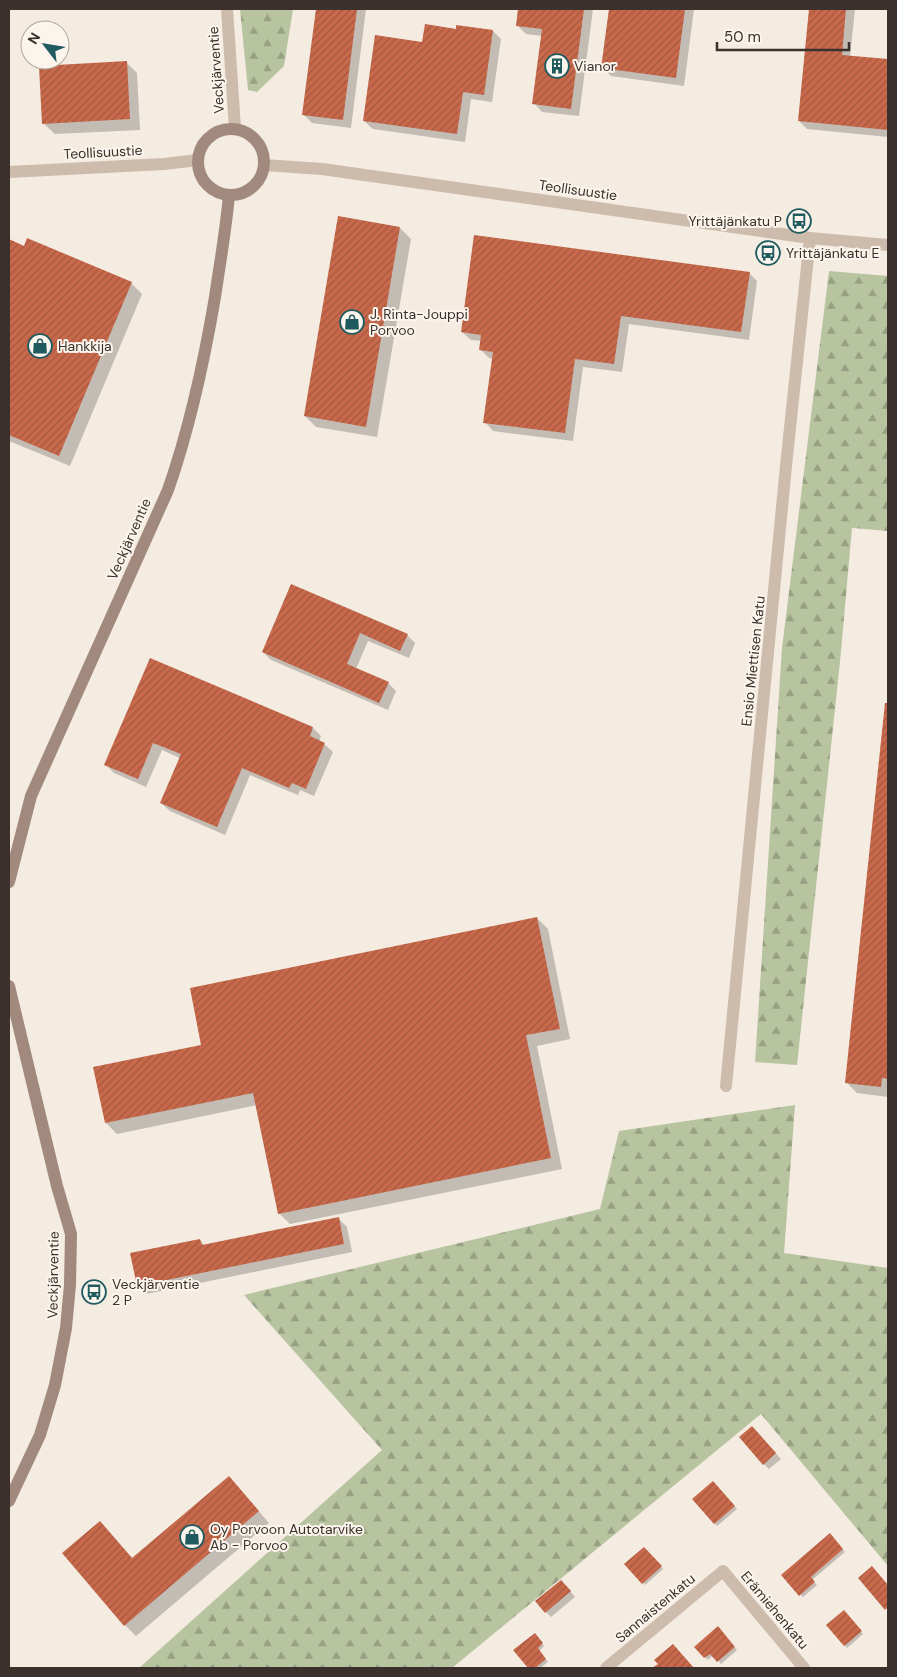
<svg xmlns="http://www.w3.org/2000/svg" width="897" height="1677" font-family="'DM Sans',sans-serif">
<defs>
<pattern id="forest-firs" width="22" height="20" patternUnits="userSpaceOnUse" patternTransform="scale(1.25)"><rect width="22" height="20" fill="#b8c4a0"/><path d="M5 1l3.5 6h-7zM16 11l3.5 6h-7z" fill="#97a083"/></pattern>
<pattern id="building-hatch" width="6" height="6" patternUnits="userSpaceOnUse" patternTransform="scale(1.25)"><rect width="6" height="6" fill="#c8694b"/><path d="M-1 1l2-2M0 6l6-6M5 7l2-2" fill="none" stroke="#a4573f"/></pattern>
</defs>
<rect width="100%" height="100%" fill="#f4ebe1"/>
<g fill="url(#forest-firs)">
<polygon points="240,9 293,9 284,66 257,92 248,90"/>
<polygon points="829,271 888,276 888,531 852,528 840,662 797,1065 755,1062 782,648"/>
<polygon points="795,1105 784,1253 888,1268 888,1566 761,1414 452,1668 139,1668 382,1450 244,1295 600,1209 619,1131"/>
</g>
<g fill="#0003">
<polygon points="317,9 366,9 351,128 312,123 303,114"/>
<polygon points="519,9 593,9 579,116 542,112 534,103 542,36 526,34 517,25"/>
<polygon points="611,9 694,9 684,86 611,76 603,68"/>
<polygon points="810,9 855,9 850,57 888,60 888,137 807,129 799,121"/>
<polygon points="457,30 493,31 501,39 492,102 471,99 465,142 373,129 364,121 423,43"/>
<polygon points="126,62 137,73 140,130 55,134 43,123"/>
<polygon points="400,228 411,239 377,437 316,427 305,416"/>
<polygon points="9,241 131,283 142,294 70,466 9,441"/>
<polygon points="749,273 757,281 749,340 629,324 622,372 583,367 573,441 493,431 485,422 493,359 489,358 481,350 482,341 471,340 462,332"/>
<polygon points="292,585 407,635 415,643 409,658 368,641 356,669 388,683 396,691 388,710 271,660 263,652"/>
<polygon points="150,660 313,728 321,736 319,742 324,744 333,752 314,796 300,790 298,795 250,775 225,835 170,811 161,803 180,758 162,750 146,787 114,773 106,765"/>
<polygon points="886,704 888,704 888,1097 857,1093 846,1082"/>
<polygon points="537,918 548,929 570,1039 537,1046 562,1169 290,1224 279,1213 257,1105 117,1134 106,1123 203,1046"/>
<polygon points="339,1219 347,1227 352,1252 146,1294 138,1286 200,1240 205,1246"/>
<polygon points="757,1433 781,1459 769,1469 764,1464"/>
<polygon points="229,1477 269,1523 136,1636 125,1625 100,1522 133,1559"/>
<polygon points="713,1482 737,1509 717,1526 694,1499"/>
<polygon points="830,1535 845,1552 812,1580 817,1585 803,1597 783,1575"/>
<polygon points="644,1548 663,1569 645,1585 626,1564"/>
<polygon points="567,1587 575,1597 551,1617 546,1612"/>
<polygon points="844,1612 863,1634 847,1648 828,1625"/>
<polygon points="717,1628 737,1650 721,1664 713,1655 708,1660 696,1647"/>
<polygon points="537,1637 544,1646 539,1651 548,1662 540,1668 529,1668 515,1650"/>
</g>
<g fill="url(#building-hatch)">
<polygon points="316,9 357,9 343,120 302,115"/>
<polygon points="518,9 584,9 571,109 532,104 542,29 516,26"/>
<polygon points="609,9 685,9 676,78 601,68"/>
<polygon points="809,9 846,9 842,55 888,59 888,130 798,121"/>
<polygon points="425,24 456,29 456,25 493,30 484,95 463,92 457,134 363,121 375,35 422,42"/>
<polygon points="127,61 130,119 42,124 39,66"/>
<polygon points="338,216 400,227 366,427 304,416"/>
<polygon points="474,235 750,272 741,332 621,316 614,364 575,359 565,433 483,423 493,352 479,350 481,335 461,332"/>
<polygon points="27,238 132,282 59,456 9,435 9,239 24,246"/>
<polygon points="291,584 408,634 400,651 360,633 347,664 389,682 379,703 262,652"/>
<polygon points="150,658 313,727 310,736 325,743 306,789 292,783 289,788 242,768 217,827 160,803 181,754 153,743 138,779 104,765"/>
<polygon points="885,703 888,703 888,1079 882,1078 881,1087 845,1083"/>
<polygon points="537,917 560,1029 526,1035 551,1158 278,1214 253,1093 105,1123 93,1067 201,1045 190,988"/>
<polygon points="339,1217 344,1244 137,1286 130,1253 200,1239 202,1245"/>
<polygon points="752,1426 776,1453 763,1465 739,1437"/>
<polygon points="229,1476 259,1511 124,1626 62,1553 100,1521 132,1558"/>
<polygon points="713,1481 735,1506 714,1524 692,1499"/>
<polygon points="830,1533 843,1549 811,1577 815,1582 799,1596 781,1575"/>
<polygon points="644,1547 662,1566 642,1584 624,1564"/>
<polygon points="872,1566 888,1585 888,1607 885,1610 858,1578"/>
<polygon points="561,1580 571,1591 545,1613 535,1601"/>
<polygon points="844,1610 862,1631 844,1646 826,1625"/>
<polygon points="718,1626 735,1647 717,1662 710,1654 704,1658 694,1647"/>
<polygon points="535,1633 543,1643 538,1648 546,1659 535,1668 528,1668 513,1650"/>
<polygon points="673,1644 694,1668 652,1668 658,1664 654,1660"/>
</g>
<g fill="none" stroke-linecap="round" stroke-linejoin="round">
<g stroke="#cdbbac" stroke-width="12">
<polyline points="264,165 322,169 810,238 888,245"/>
<polyline points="9,172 164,164 198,160"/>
<polyline points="726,1086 786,466 810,238"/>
<polyline points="606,1668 723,1571 804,1668"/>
</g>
<polyline stroke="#cdbbac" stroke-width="12" points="227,9 235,128"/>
<g stroke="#a18a7d" stroke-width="12">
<circle cx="231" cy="162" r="33"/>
<path d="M9,882L31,796L168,490C190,427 204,362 215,297C220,263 226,229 229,195"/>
<polyline points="9,986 57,1186 71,1234 70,1285 66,1328 55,1385 40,1435 9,1501"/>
</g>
</g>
<defs>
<g id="building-ring" transform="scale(1.25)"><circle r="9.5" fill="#fbf5ee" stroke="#1f5a5e" stroke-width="1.5"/><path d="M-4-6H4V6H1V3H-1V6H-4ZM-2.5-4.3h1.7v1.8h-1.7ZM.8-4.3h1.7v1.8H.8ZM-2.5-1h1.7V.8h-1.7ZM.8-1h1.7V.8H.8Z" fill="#1f5a5e"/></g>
<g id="bus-ring" transform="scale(1.25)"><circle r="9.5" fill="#fbf5ee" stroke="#1f5a5e" stroke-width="1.5"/><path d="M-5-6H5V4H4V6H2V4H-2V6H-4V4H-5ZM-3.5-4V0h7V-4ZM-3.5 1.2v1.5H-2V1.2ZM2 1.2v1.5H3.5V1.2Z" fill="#1f5a5e"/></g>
<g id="shop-ring" transform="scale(1.25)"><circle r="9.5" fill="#fbf5ee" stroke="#1f5a5e" stroke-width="1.5"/><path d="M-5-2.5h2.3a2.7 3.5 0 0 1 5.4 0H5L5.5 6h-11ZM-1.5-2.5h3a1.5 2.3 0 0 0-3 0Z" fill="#1f5a5e"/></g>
</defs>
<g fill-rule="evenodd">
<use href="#building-ring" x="557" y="66"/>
<use href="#bus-ring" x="799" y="221"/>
<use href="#bus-ring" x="768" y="253"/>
<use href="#shop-ring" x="352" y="322"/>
<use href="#shop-ring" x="40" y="346"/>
<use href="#bus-ring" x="94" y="1292"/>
<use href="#shop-ring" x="192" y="1537"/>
</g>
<g text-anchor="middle" stroke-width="4" stroke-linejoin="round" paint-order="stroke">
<g font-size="14" fill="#3b302b" stroke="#fbf5ee" text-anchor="start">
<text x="574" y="71">Vianor</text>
<text x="782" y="226" text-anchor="end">Yrittäjänkatu P</text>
<text x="786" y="258">Yrittäjänkatu E</text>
<text x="370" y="319">J. Rinta-Jouppi<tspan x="370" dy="16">Porvoo</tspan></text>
<text x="58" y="351">Hankkija</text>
<text x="112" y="1289">Veckjärventie<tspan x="112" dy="16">2 P</tspan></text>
<text x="210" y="1534">Oy Porvoon Autotarvike<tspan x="210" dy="16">Ab - Porvoo</tspan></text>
</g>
<g font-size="14" fill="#3b302b" stroke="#fbf5ee">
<text transform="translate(216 70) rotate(-94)" y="5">Veckjärventie</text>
<text transform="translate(103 152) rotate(-3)" y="5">Teollisuustie</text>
<text transform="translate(578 190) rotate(8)" y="5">Teollisuustie</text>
<text transform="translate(129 539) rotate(-66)" y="5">Veckjärventie</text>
<text transform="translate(753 661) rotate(-84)" y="5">Ensio Miettisen Katu</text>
<text transform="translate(53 1275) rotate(-89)" y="5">Veckjärventie</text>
<text transform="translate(655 1608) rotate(-40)" y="5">Sannaistenkatu</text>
<text transform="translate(775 1610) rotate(50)" y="5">Erämiehenkatu</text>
</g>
</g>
<rect width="897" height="1677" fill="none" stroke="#3b302b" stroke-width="20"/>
<g transform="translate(45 45) rotate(301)"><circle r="24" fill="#fbf5ee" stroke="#aea6a0"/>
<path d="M0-4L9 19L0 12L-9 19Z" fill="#1f5a5e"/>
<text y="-8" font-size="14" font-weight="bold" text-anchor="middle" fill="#3b302b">N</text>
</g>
<path d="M717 42v8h132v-8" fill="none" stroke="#3b302b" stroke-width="2.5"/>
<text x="724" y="42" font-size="15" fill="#3b302b" stroke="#fbf5ee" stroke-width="4" paint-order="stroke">50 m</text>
</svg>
